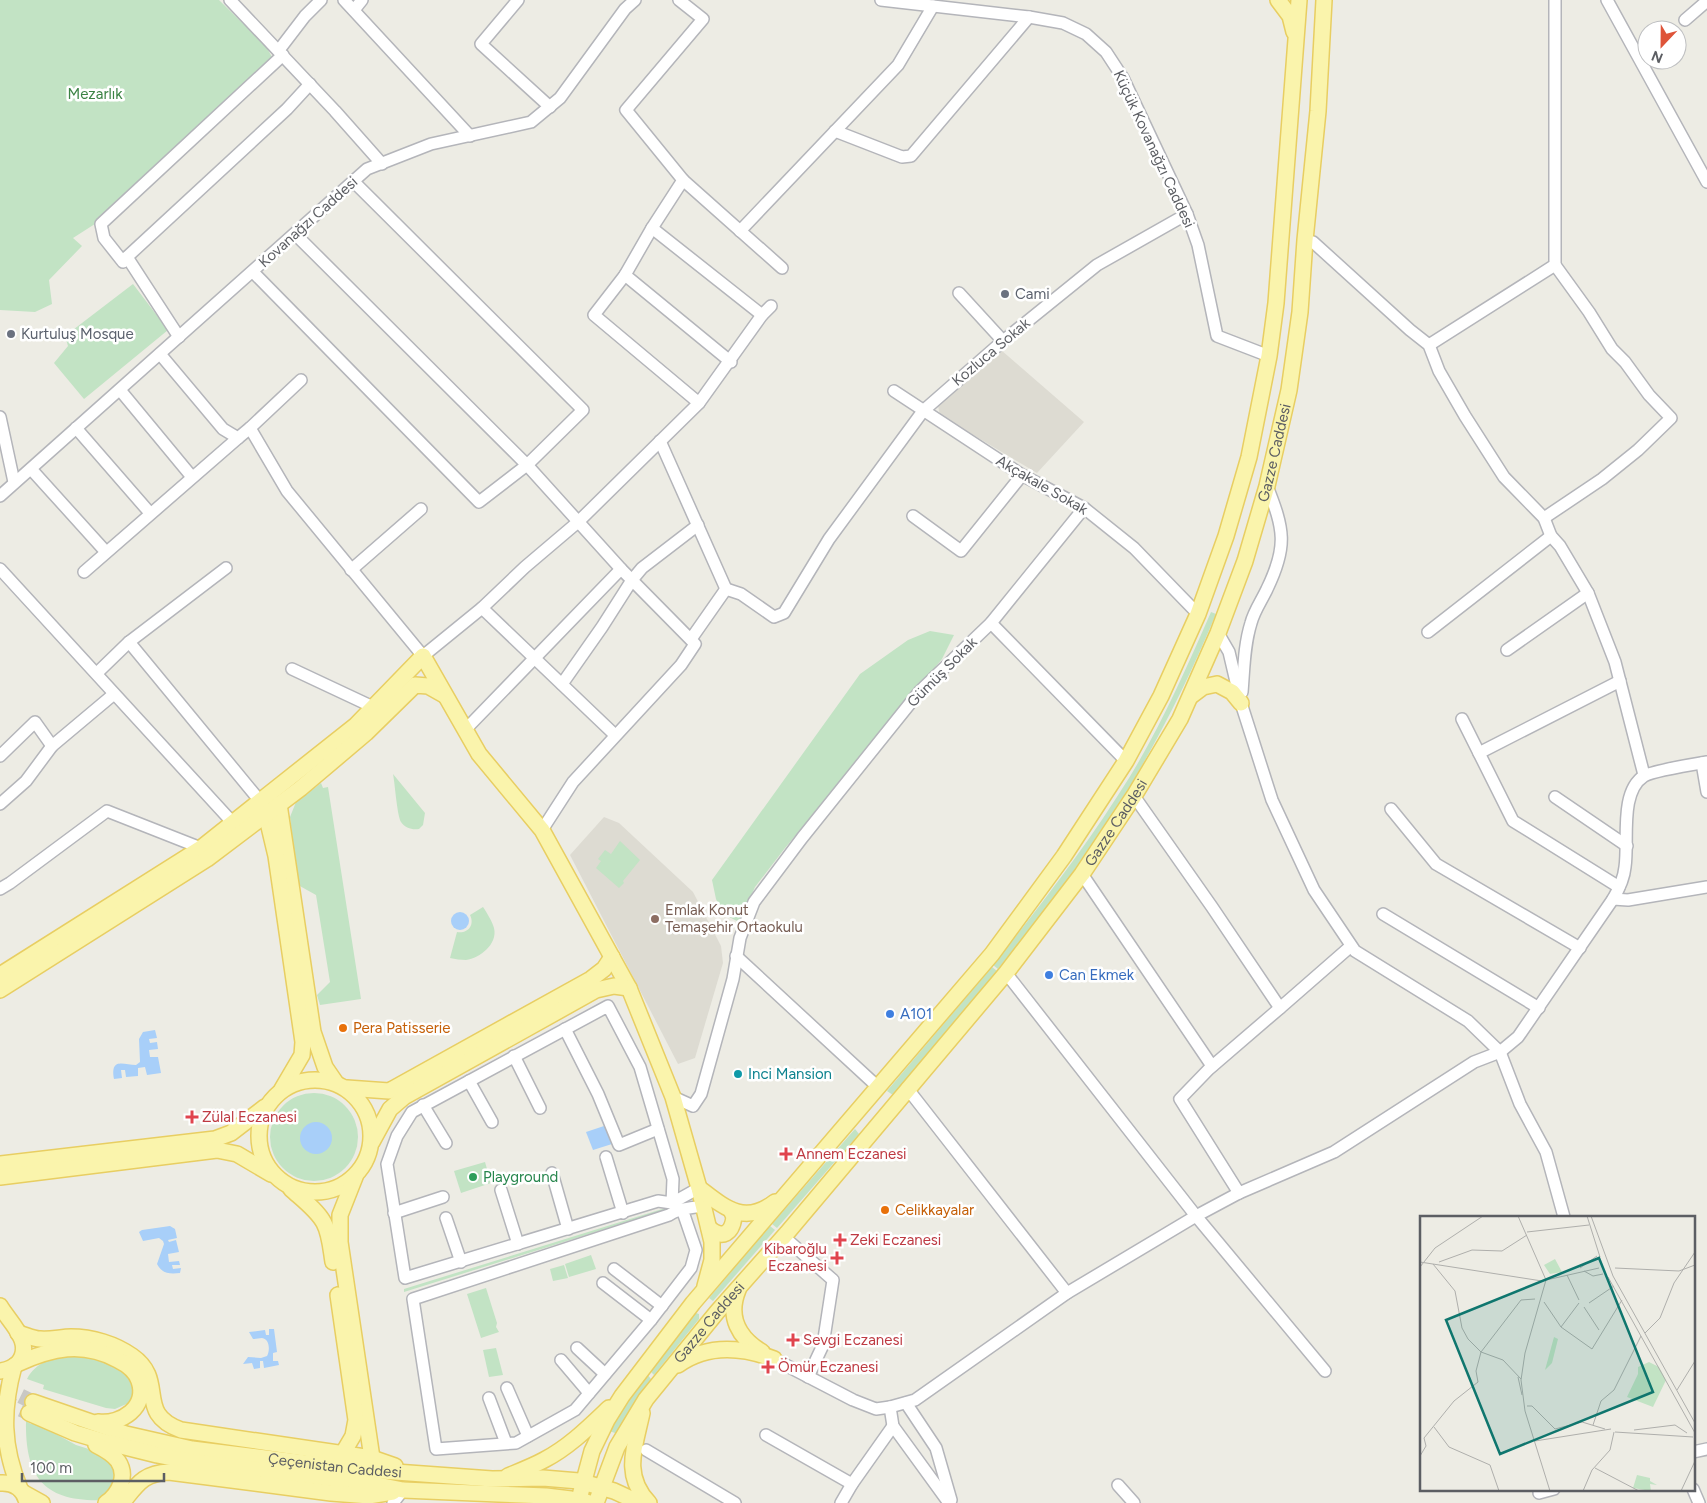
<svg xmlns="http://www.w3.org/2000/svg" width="1707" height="1503" font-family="Figtree,sans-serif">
<rect width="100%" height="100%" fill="#edece4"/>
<g fill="#dddbd2">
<polygon points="1001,350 1084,422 1037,473 940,415 938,406"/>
<polygon points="604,817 619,823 693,892 721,946 723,963 695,1058 678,1064 570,855"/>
</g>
<g fill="#c2e3c4">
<polygon points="0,0 219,0 266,46 274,61 241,86 98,222 73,238 82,246 49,280 52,304 35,312 0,310"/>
<polygon points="133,284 168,330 84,399 54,363 68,346 65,336"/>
<path d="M1211,612L1216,614C1183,693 1146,764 1099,836C1068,882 1032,925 998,969L993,965C1041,905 1088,844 1129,778C1161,726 1186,669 1211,612Z"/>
<polygon points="930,631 954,635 942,659 785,848 755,887 739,922 723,914 716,899 712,880 860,674 908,640"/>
<path d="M393,774L425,813L423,825L419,829C412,830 405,828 401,822C397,815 395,784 393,774Z"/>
<polygon points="321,783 323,788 328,787 361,999 320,1005 317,995 330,982 316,895 298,885 290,817 296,802"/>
<polygon points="620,841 640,860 623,881 624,883 619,888 596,868 601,861 598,859 605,850 611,854"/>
<path d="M483,907C487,913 492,921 494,928C498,944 480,958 466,960C461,960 455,959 450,958L457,932C468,934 475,925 470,915Z"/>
<polygon points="992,967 997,971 893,1095 887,1091"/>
<circle cx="314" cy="1137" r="44"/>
<polygon points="855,1129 859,1134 777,1228 772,1224"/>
<polygon points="485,1162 491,1183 461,1193 454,1171"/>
<polygon points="672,1206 672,1208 404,1292 404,1289"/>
<polygon points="770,1226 775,1230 713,1301 709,1298"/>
<polygon points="591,1255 596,1269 569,1277 565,1264"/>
<polygon points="564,1265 568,1278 553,1281 550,1269"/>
<polygon points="486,1288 497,1323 496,1327 499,1332 481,1338 467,1294"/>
<polygon points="696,1313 699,1314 699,1319 654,1375 650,1371"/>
<polygon points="496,1348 503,1375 489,1377 483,1350"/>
<path d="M74,1354L89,1356L130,1372L137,1386L131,1402L115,1409L106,1408L43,1389L44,1385L27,1379C36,1361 56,1357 74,1354Z"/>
<polygon points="647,1374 651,1379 632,1407 621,1435 603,1429"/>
<path d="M26,1421L31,1424L34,1422L76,1445L108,1455L123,1468L107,1500C45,1503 25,1479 26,1421Z"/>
</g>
<g fill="#a8cff9">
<circle cx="460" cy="921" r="9"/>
<path d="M155,1030L157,1038L149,1039L150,1043L157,1042L158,1049L149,1050L150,1057H158L161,1073L147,1075L145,1067L138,1068V1076L126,1077L125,1070H121L122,1078L114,1079C110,1057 124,1065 136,1065L140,1062L139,1039L143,1032Z"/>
<circle cx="316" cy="1138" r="16"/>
<polygon points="607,1125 612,1144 593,1150 586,1132"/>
<path d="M170,1226L175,1229L177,1238L168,1240L169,1242L176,1240L179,1252L168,1254L169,1262L179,1261L180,1265H172L173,1269L181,1268L180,1273C170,1274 162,1274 157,1264L164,1244L163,1241L159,1238L143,1241L139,1232L142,1230Z"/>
<path d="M269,1329H274L277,1352L273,1353V1361H278L279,1365L264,1368L263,1361H260V1368L254,1369L252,1363L243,1364L248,1357L261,1358L267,1356C270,1351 270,1339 262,1338C259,1338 256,1339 253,1339L249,1332L265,1330L266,1335H269Z"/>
</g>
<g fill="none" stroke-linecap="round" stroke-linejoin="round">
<g stroke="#c9c8c4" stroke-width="15" stroke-dasharray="15 8" stroke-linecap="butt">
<polyline points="0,1386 33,1402"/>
<polyline points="0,1400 29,1413"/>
</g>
<g stroke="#b4b5ba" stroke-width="14">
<g id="minor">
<polyline points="230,0 335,111 382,164"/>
<polyline points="344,0 470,136"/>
<polyline points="518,0 481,44 550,107"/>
<polyline points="679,0 703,19 626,110 683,180 652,228 625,275 594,315 699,403"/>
<polyline points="881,0 1029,17 1063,23 1086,34 1106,52 1123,78 1187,214 1198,245 1217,336 1269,356"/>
<polyline points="1607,0 1707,182"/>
<polyline points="354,10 362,0"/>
<polyline points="1685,20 1707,1"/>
<polyline points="279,50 305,16 321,0"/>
<polyline points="835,131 902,157 911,156 1029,17"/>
<polyline points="683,180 782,268"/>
<polyline points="652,228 762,315"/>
<polyline points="740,231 898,65 933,6"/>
<polyline points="295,234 527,465 621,569 695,644 681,665 573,782 542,830"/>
<polyline points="1305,240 1313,242 1410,330 1429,345 1439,371 1465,416 1504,477 1544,518 1551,536 1560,546 1588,593 1615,662 1644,775"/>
<polyline points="127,257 123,262 104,238 101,224 283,55"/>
<polyline points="253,272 479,502 527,465 583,410 354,182"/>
<polyline points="625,275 731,362"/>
<polyline points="959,293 1003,341"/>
<polyline points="179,337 127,257 287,109 310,84"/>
<polyline points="1429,345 1555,265 1555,0"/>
<polyline points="160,354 223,429 238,438 250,428 287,491 423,656 482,608 525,567 578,522 699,403 762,315 771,306"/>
<polyline points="120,390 192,477"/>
<polyline points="894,391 1022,475 1084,508 1134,548 1198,614"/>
<polyline points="0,417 14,482"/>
<polyline points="76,428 150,513"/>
<polyline points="250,428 301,380"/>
<polyline points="660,441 726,589"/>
<polyline points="31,469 106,552"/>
<polyline points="0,496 367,169 431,144 531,122 560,98 625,9 635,0"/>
<polyline points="913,516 961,551 1022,475"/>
<polyline points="1544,518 1602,479 1638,450 1671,418 1649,395 1625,362 1612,349 1589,312 1555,265"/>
<polyline points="0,569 233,823"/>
<polyline points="351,570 421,509"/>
<polyline points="84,572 238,438"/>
<polyline points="482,608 615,735"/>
<polyline points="991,623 1126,761"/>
<polyline points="1428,632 1551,536"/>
<polyline points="1218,633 1229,652 1241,703 1272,800 1314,890 1355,951 1468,1021 1500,1052 1520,1104 1546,1152 1564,1217"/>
<polyline points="691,639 726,589 741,594 774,617 784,613 829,539 923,411 1003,341 1097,265 1187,214"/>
<polyline points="129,642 260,801 263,807"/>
<polyline points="1507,650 1588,593"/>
<polyline points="292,669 373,707"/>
<polyline points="97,673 129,642 226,568"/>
<polyline points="562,684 602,627 632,580 642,568 698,525"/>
<path d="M1242,692C1244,669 1244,645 1251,623C1254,611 1262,600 1267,589C1288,546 1284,529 1267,486"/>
<polyline points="1462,719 1513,821 1619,887"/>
<polyline points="465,730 621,569"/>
<polyline points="1479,753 1620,681"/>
<polyline points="0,756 35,722 52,746"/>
<polyline points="1702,763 1707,792"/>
<polyline points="1134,796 1212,907 1280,1008"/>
<polyline points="1555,797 1627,846"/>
<polyline points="0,804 26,781 52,746 114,694"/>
<polyline points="1391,809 1436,864 1580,948"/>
<polyline points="1082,874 1212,1066"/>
<polyline points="0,889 10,883 107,811 201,848"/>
<polyline points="1613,899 1628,900 1707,887"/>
<polyline points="1383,914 1539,1008"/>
<polyline points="736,956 879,1088"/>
<polyline points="1006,973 1196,1216 1325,1371"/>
<polyline points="565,1029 598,1094 619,1145 658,1129"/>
<polyline points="514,1056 540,1108"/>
<polyline points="469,1081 492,1122"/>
<polyline points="907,1088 1067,1293"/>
<polyline points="673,1097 693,1106 701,1094 733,979 740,938 754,902 802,838 920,691 991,623 1084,508"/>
<polyline points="423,1105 446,1143"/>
<polyline points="606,1157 623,1213"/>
<polyline points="552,1173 568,1229"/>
<polyline points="501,1190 518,1244"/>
<polyline points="1239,1193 1180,1099 1209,1069 1280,1008 1351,946"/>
<polyline points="672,1203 658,1201 405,1278 387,1164 397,1136 412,1112 608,1006 640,1067 673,1179 672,1203 699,1188"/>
<path d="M682,1209L696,1250L691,1268L651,1320L575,1410L516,1443L436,1449L413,1299L669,1215C679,1208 691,1208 703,1206"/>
<polyline points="394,1213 443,1197"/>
<polyline points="446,1218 461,1262"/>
<polyline points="784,1237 833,1280 823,1345 808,1377"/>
<polyline points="614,1269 662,1306"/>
<polyline points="603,1283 651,1320"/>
<polyline points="577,1348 605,1374"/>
<path d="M774,1359L853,1400L876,1409L890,1407L915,1400L1067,1293L1196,1216L1239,1193L1334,1152L1474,1062L1500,1052L1518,1037L1613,899C1619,889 1624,878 1625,867C1629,841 1619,792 1644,776C1652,771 1695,764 1707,762"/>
<polyline points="561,1360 589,1393"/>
<polyline points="507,1388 528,1436"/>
<polyline points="489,1398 506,1443"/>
<polyline points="906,1403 936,1448 951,1500"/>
<polyline points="890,1407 893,1426 949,1503"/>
<polyline points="766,1435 852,1484"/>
<polyline points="646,1450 735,1503"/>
<polyline points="1693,1452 1707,1449"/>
<polyline points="1118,1485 1134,1503"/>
<polyline points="1693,1489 1699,1503"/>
<polyline points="1539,1493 1554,1489"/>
<polyline points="393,1503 403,1490"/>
<polyline points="841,1503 852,1484 893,1426"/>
</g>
</g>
<g stroke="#e8ce62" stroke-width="18">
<g id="major">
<polyline points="1278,0 1290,16 1294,32"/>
<polyline points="1191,696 1203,687 1217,684 1232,692 1241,703"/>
<polyline points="279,804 313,1032 325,1067 336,1083"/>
<polyline points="266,814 276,856 303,1042 302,1055 282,1089"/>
<polyline points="0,975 201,848 356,725 423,656 479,754 542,830 629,988 673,1097 699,1188 712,1242 712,1260 705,1286"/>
<polyline points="0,990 207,859 301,788 366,733 415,685 428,686 444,695"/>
<circle cx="315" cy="1136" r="56"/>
<polyline points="347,1088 389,1091 591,979 604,969 612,957"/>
<polyline points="372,1142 390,1109 404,1097 596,990 614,986 629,988"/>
<polyline points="0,1164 215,1139 231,1133 265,1107"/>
<polyline points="0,1177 217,1150 237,1154 271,1174"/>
<polyline points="355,1177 340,1215 340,1242 372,1458"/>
<path d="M699,1188C724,1207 744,1226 775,1202"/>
<path d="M291,1189C302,1199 317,1210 324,1223C330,1234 331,1250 333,1262"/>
<path d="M709,1228C723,1240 732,1233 734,1217L731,1210"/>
<path d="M738,1290C727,1317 739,1338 762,1352"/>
<polyline points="338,1295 356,1420 353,1436 343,1453"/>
<path d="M0,1306C9,1322 35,1343 18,1363C13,1368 7,1370 0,1371"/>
<path d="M18,1333C26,1335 33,1339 40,1339C51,1340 61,1337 71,1337C92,1337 115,1344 132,1356C168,1381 134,1413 181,1430L372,1458L395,1466"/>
<path d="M17,1364C52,1348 82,1341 118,1360C126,1364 136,1371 139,1381C148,1407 121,1425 98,1422"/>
<path d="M678,1365C707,1344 742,1347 774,1359"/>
<path d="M14,1366C2,1410 2,1446 20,1489"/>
<path id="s1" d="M33,1402L126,1434L192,1449L354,1469L492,1479L543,1478L579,1481L614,1491L640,1503"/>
<polyline points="29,1413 75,1433 105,1442 157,1455 188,1461 368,1483 403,1490 546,1496 571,1499 587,1502"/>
<path d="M642,1413C635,1446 622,1475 649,1503"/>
<path d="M96,1445C104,1449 113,1454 118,1461C128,1476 119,1494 106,1503"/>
<path d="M508,1476C520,1471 533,1466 544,1460C569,1447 589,1427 609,1408"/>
<path d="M0,1483C14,1482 24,1489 27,1503"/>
<polyline points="24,1493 42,1503"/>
<path d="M122,1503C137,1485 143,1473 169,1472L331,1493L369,1496L393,1492"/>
<polyline points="578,1503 592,1451 607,1420 622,1396 693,1303 992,954 1064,856 1126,761 1161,696 1198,614 1226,536 1249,457 1269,356 1276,303 1299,0"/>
<path id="s2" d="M596,1503L617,1447L646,1399L717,1312L787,1233L1006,973L1082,874L1134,796L1180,719L1218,633L1245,561L1267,486L1289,390L1300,312L1305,240L1318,111L1324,0"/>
</g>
</g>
<use href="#minor" stroke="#fff" stroke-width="11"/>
<use href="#major" stroke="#faf4ac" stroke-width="15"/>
</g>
<g fill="#6b7280" stroke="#fff" stroke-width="2">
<circle cx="1005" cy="294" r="5"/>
<circle cx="11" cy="334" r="5"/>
</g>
<circle fill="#8d6e63" stroke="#fff" stroke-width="2" cx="655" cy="919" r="5"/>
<g fill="#3f7fe0" stroke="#fff" stroke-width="2">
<circle cx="1049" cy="975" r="5"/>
<circle cx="890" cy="1014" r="5"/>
</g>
<g fill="#e8710a" stroke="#fff" stroke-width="2">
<circle cx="343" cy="1028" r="5"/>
<circle cx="885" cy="1210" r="5"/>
</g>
<circle fill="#0f9aa8" stroke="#fff" stroke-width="2" cx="738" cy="1074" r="5"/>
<g fill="#e0444e" stroke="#fff" stroke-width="2">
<path d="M189.5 1109.5h5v5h5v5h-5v5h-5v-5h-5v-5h5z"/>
<path d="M783.5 1146.5h5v5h5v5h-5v5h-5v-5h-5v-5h5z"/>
<path d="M837.5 1232.5h5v5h5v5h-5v5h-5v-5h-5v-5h5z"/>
<path d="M834.5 1250.5h5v5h5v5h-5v5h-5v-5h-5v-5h5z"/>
<path d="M790.5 1332.5h5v5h5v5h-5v5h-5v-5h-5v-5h5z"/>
<path d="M765.5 1359.5h5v5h5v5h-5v5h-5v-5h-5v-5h5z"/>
</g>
<circle fill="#2e9e5b" stroke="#fff" stroke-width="2" cx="473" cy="1177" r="5"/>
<g text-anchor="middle" stroke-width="5" stroke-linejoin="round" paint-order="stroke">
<g font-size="15" fill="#3b8344" stroke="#fff">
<text x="95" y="99">Mezarlık</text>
</g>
<g font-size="15" fill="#5c5e63" stroke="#fff">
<text transform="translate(1154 149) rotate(65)" y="5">Küçük Kovanağzı Caddesi</text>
<text transform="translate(308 222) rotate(-42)" y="5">Kovanağzı Caddesi</text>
<text transform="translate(991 352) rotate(-40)" y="5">Kozluca Sokak</text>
<text dy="5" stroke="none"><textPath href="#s2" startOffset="1265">Gazze Caddesi</textPath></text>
<text transform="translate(1042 485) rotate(30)" y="5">Akçakale Sokak</text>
<text transform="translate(942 672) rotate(-45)" y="5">Gümüş Sokak</text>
<text dy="5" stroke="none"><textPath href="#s2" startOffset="860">Gazze Caddesi</textPath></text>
<text dy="5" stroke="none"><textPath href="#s2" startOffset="215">Gazze Caddesi</textPath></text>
<text dy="5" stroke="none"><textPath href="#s1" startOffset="310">Çeçenistan Caddesi</textPath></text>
</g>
<g font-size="15" fill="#5b616d" stroke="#fff" text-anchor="start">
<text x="1015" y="299">Cami</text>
<text x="21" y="339">Kurtuluş Mosque</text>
</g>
<g font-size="15" fill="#785e54" stroke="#fff" text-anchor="start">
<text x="665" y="915">Emlak Konut<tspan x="665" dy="17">Temaşehir Ortaokulu</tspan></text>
</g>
<g font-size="15" fill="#366cbe" stroke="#fff" text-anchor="start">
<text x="1059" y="980">Can Ekmek</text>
<text x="900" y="1019">A101</text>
</g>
<g font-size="15" fill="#c56008" stroke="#fff" text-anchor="start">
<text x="353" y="1033">Pera Patisserie</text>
<text x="895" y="1215">Celikkayalar</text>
</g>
<g font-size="15" fill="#0d838f" stroke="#fff" text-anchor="start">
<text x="748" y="1079">Inci Mansion</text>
</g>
<g font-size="15" fill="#be3a42" stroke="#fff" text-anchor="start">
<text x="202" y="1122">Zülal Eczanesi</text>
<text x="796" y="1159">Annem Eczanesi</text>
<text x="850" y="1245">Zeki Eczanesi</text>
<text x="827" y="1254" text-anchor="end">Kibaroğlu<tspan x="827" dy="17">Eczanesi</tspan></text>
<text x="803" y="1345">Sevgi Eczanesi</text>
<text x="778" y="1372">Ömür Eczanesi</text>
</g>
<g font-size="15" fill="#27864d" stroke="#fff" text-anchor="start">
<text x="483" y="1182">Playground</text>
</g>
</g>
<g transform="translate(1420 1216)">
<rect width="275" height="275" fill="#edece4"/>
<path d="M135,43L142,56L130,58L124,49ZM134,121L138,123L132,147L125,154ZM229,146L239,151L246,164L233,191L207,181L218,158V151ZM217,259L230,262V265L237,269L230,268L231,275L213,272Z" fill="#c2e3c4"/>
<path fill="none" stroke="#afafac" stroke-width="1" d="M98,0L126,64L105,137L101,164L105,195L130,275M167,0L180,41M171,0L193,60L275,207M107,16L169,9M0,46L122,65L179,52M19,46L52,34L82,35L107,19M13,48L35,75L42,112L48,123L61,136L83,144L101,163M0,51L15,32L63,0M160,52L177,40M195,52L259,55L275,49M164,55L173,60L183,58M147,59L159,84M188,61L275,217M124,86L141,111L172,133L202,84M169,87L194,70M164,91L179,114M141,111L159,87M225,117L240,102L254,67L275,36M98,161L102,179M257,174L275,145M107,190H112L135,213L162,206L185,213M173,209L181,185L194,174L221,120M14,211L29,231L70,249L79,275M214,214L255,209L267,217M195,216L273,221M115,225L191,213M0,240L6,230L4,222L34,185L58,166L56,155L61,136L101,84L115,83M175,252L219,275M163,275L172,254L190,234L194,216M261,275L275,245"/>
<path fill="#0f766e" fill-opacity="0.15" stroke="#0f766e" stroke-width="2.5" d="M179,42L233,176L80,238L26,104Z"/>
<rect width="275" height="275" fill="none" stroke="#5c5e63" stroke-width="2.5"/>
</g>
<g transform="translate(1662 45) rotate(202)"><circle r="24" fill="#ffffff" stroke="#bebfc1"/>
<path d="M0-4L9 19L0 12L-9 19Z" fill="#de5439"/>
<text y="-8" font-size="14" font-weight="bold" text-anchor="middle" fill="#5c5e63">N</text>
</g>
<path d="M22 1473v8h142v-8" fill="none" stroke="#5c5e63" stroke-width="2.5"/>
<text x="30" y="1473" font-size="15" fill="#5c5e63" stroke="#ffffff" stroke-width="4" paint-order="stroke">100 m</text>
</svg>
